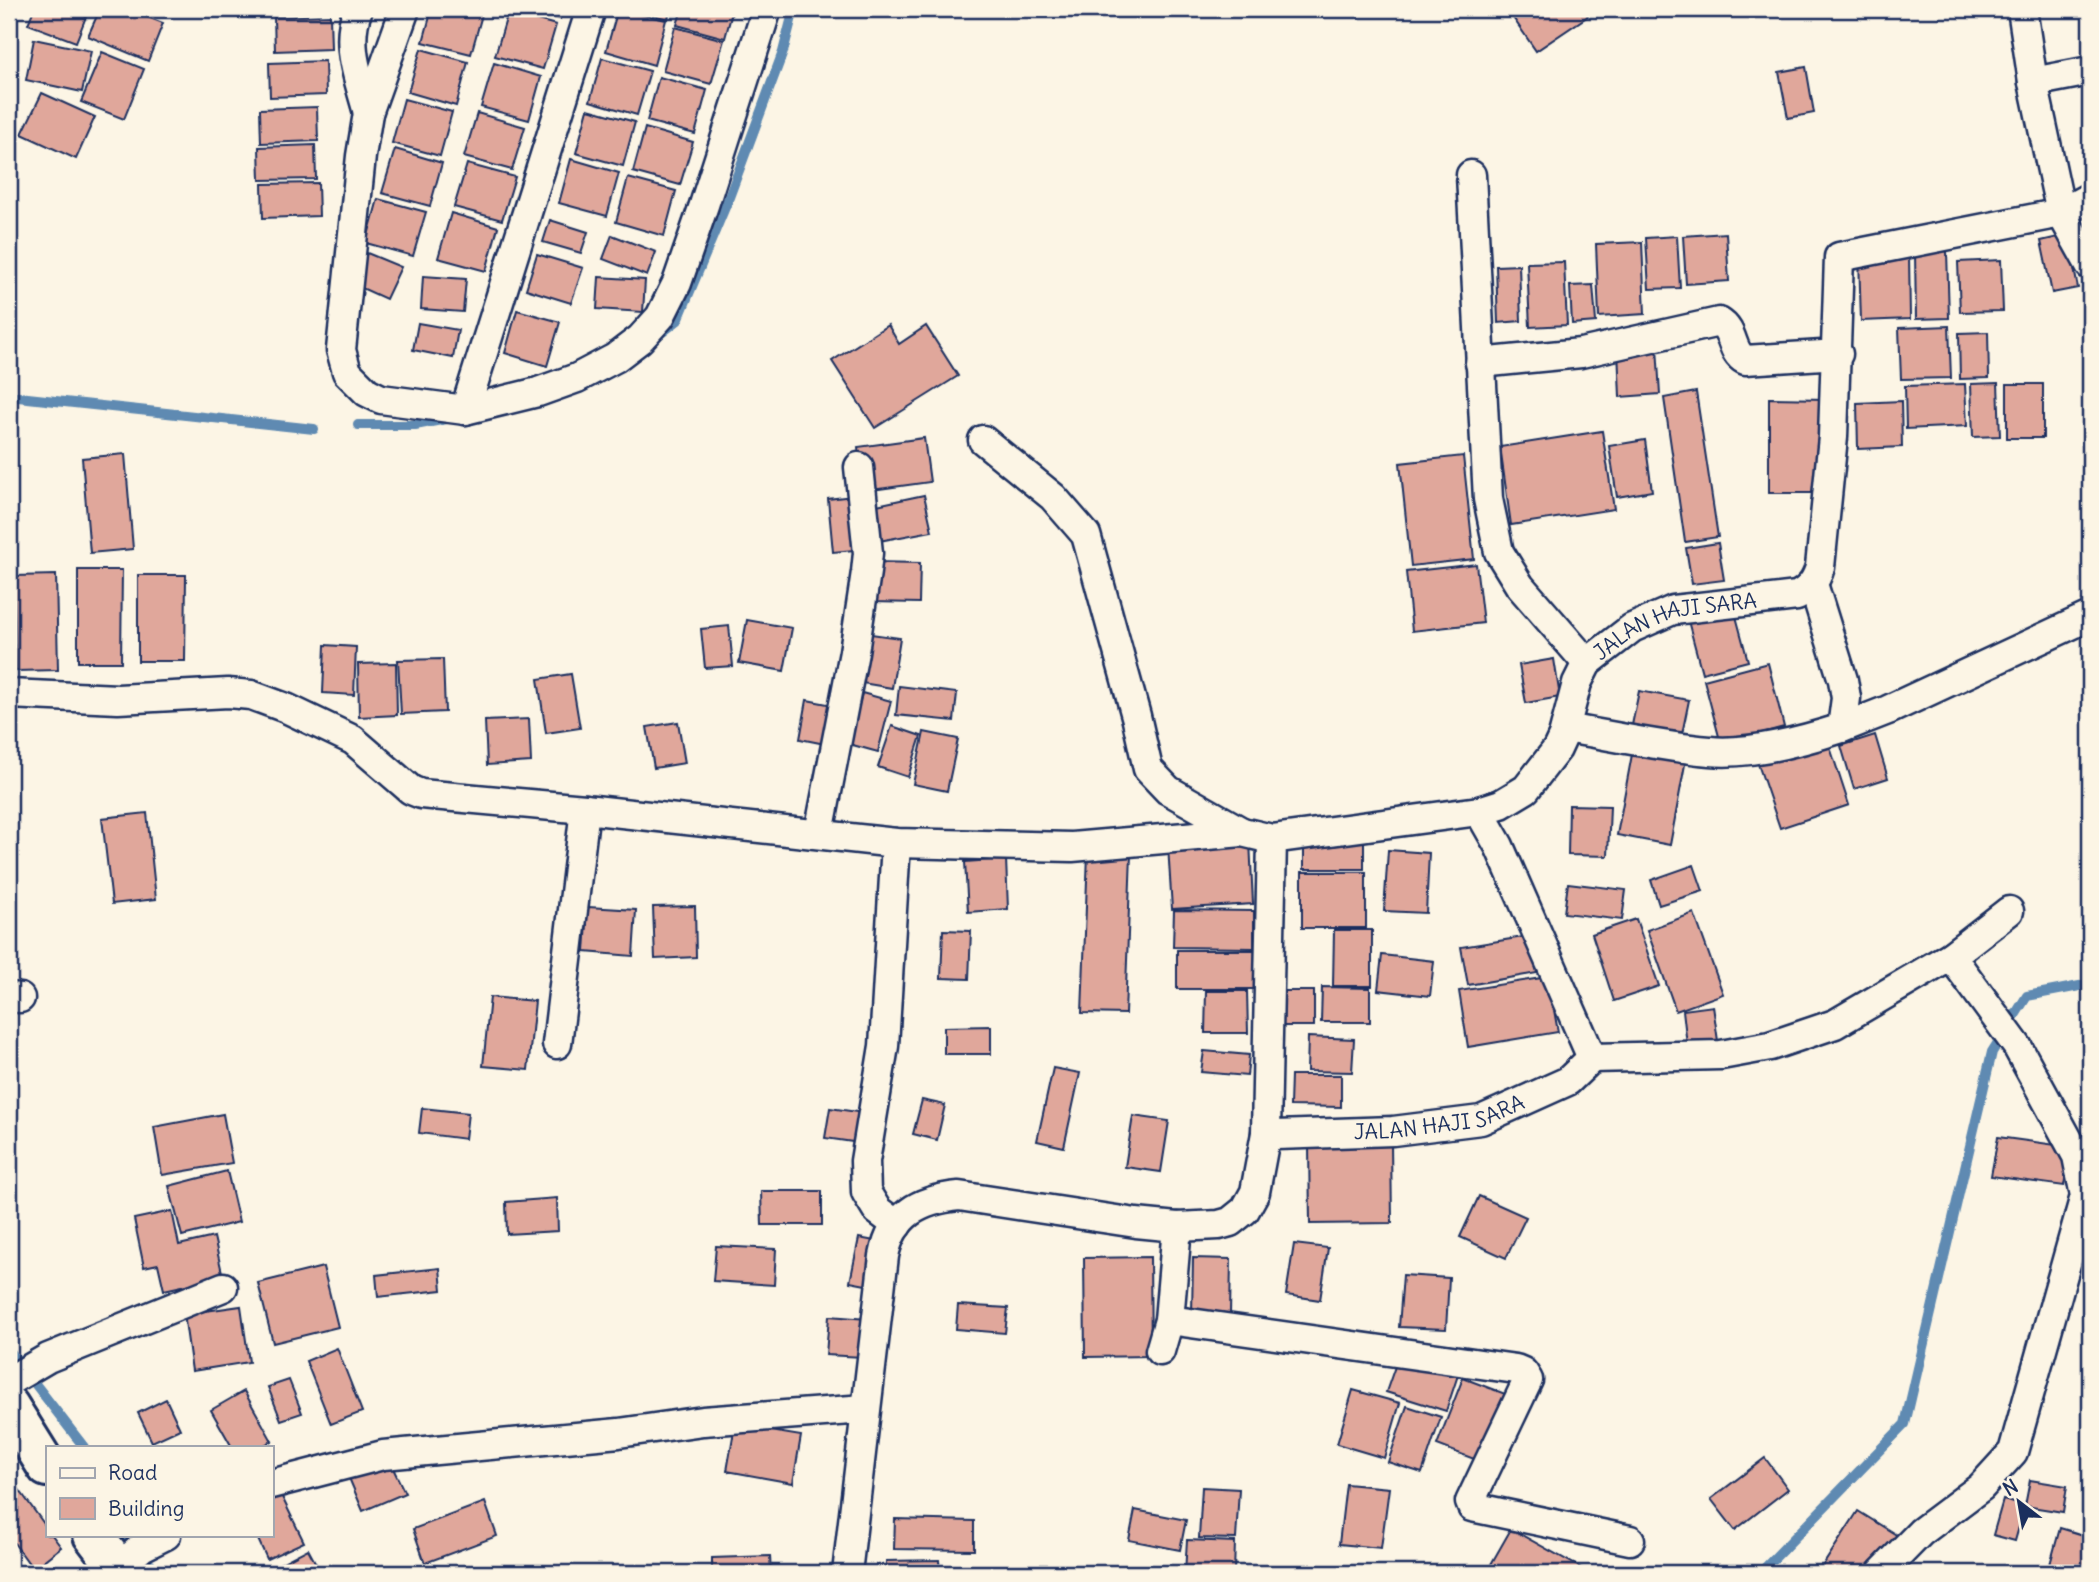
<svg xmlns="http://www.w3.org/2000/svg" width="2099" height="1582" font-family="Delius,sans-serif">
<rect width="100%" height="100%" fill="#fcf5e5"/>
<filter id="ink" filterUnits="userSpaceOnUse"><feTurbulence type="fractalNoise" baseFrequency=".0143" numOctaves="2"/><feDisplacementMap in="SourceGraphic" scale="14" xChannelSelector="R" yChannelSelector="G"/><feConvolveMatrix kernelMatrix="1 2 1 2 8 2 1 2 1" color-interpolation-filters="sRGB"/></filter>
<g filter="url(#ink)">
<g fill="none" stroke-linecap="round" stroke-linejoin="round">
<g stroke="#5e8ab2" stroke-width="10">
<polyline points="9,20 11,9"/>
<polyline points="660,334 678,320 728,200 783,52 794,9"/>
<polyline points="9,396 314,429"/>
<polyline points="358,425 415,425 452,418"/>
<polyline points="9,1350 84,1447"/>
<polyline points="124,1535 129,1541"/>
<polyline points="151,1565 160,1573"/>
<polyline points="1760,1573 1905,1424 1992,1052 2027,996 2090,984"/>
</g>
</g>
<g fill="#e0a79b" stroke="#1b2f5e" stroke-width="2">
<polygon points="34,9 89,9 76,42 28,24"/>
<polygon points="100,9 127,9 163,23 148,61 88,36"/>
<polygon points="432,9 483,11 471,54 423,42"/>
<polygon points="523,9 562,9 560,19"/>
<polygon points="618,9 666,20 654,65 606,51"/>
<polygon points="631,9 670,9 668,19"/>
<polygon points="682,9 733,9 725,38 677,25"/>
<polygon points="1507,9 1583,9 1588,16 1536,51"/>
<polygon points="508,12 556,25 543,69 495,56"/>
<polygon points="330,15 331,49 275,51 274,17"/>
<polygon points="675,27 724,40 711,84 663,71"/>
<polygon points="34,39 91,51 82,92 26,80"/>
<polygon points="421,49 468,62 456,106 408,92"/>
<polygon points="102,52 144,69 124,119 81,102"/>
<polygon points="602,58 650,71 637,115 590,101"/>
<polygon points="325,61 326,95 270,97 269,63"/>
<polygon points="494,63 541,77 529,120 481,107"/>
<polygon points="1806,67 1814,113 1788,118 1779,72"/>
<polygon points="659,77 707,90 695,134 647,121"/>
<polygon points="42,93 95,117 76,159 22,134"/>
<polygon points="404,99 452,112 440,156 392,143"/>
<polygon points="317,107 318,141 261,143 260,109"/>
<polygon points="588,109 635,122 623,166 576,153"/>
<polygon points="477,113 525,127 512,170 464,157"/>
<polygon points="645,128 693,142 680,185 633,172"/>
<polygon points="315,145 316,179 260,180 259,147"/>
<polygon points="395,149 442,163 430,206 382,193"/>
<polygon points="571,159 619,173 607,216 559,203"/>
<polygon points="467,164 515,177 502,220 454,207"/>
<polygon points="628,178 676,191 664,236 616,222"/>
<polygon points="318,183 319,216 263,218 262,184"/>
<polygon points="378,199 426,212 413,256 366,243"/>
<polygon points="451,213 498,227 486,271 438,258"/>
<polygon points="550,220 588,232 581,253 543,242"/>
<polygon points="1726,233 1729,281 1686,284 1683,236"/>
<polygon points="612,235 656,252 647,276 603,259"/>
<polygon points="2067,235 2078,288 2052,293 2041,241"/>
<polygon points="1677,236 1680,288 1649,289 1646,238"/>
<polygon points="1642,242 1645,314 1599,317 1596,244"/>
<polygon points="1947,251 1949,318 1916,319 1915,252"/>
<polygon points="367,253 401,267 386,299 353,284"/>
<polygon points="537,254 583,268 571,303 526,289"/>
<polygon points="1909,255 1910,319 1861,321 1859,257"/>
<polygon points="2001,260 2003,311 1960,312 1958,262"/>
<polygon points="1564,262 1567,325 1530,327 1527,263"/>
<polygon points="1519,265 1521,321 1498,323 1496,266"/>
<polygon points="423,276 466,279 463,312 421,309"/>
<polygon points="599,277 645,280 643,312 597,309"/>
<polygon points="1593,285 1596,322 1572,324 1570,286"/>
<polygon points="517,310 560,322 547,366 505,353"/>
<polygon points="418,323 458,330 453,358 413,350"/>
<polygon points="888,325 899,344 926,326 958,376 875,428 832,361"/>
<polygon points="1949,326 1951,378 1901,379 1899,328"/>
<polygon points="1988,332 1989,378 1960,379 1959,333"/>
<polygon points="1657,347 1660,394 1620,397 1618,349"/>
<polygon points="1998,383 2000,436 1973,437 1971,384"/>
<polygon points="1965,384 1967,426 1906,429 1905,386"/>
<rect x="2007" y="384" width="36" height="54"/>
<polygon points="1696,392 1718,537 1685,542 1664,398"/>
<polygon points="1769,398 1827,399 1826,493 1769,493"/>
<polygon points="1901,401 1902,447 1858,449 1857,403"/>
<polygon points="1602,431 1614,509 1511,525 1500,447"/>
<polygon points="924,438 930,482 864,491 858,447"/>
<polygon points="1645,440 1652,491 1617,497 1609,446"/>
<polygon points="125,454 133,549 90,553 82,458"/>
<polygon points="1463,456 1474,559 1411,566 1400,463"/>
<polygon points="861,495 865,549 833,552 828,499"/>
<polygon points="924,495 932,531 879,541 872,506"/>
<polygon points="1718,543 1724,580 1692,584 1686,548"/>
<polygon points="873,562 920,563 919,603 872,602"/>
<polygon points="1476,564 1483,623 1412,631 1406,572"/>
<polygon points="78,570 122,570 121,662 78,662"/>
<polygon points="56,575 58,670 16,671 14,576"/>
<polygon points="138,575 186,575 185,661 138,661"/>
<polygon points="1733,605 1748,661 1702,673 1687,617"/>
<polygon points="747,620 792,628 784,671 739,663"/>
<polygon points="729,626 733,666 705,668 701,629"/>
<polygon points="864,633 900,638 892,688 856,682"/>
<polygon points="325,645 356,647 354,695 323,693"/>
<polygon points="443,659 445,712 401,714 398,660"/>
<polygon points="1554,659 1560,697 1526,703 1519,665"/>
<polygon points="396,663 397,715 359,717 358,664"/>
<polygon points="1768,663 1784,727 1721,744 1704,680"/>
<polygon points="571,674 580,728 546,733 538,679"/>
<polygon points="899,686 957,693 954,721 896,715"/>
<polygon points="1639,691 1689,700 1681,739 1631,730"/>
<polygon points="862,693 891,701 878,752 849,744"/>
<polygon points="807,700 838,706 830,745 800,739"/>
<polygon points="529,719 531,762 487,765 485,721"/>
<polygon points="678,722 685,763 654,768 647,727"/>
<polygon points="892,726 921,736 908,777 878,767"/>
<polygon points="924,732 958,739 947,791 913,784"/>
<polygon points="1875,735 1888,778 1854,789 1841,746"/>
<polygon points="1828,741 1849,805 1780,828 1758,764"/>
<polygon points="1633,749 1686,759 1670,845 1617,835"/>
<polygon points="1569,805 1610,806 1608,856 1568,855"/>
<polygon points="147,813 156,899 112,904 102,818"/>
<polygon points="1304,837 1364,838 1364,869 1304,869"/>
<polygon points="1250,841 1253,904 1172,909 1168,846"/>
<polygon points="1388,850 1429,853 1426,913 1384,911"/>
<polygon points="1088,853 1131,854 1125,1014 1082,1013"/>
<polygon points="1006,859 1008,909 968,912 965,862"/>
<polygon points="1694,865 1703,891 1659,905 1651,880"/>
<polygon points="9,868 14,868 15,897 9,897"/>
<rect x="1302" y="872" width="64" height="56"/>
<polygon points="1568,883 1626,890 1622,920 1564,913"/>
<polygon points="695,906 696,957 655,959 653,907"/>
<polygon points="588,907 636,910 633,956 585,952"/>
<polygon points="1174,910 1254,911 1254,948 1173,947"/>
<polygon points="1694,913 1723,994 1676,1011 1647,930"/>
<polygon points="1636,919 1659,986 1614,1001 1592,934"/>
<polygon points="943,930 971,931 969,979 941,978"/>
<polygon points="1334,930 1372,930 1372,986 1333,986"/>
<polygon points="1530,936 1537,973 1468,985 1461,947"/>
<polygon points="1177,950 1255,950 1254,989 1177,989"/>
<polygon points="1382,955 1434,961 1430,996 1378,990"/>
<polygon points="1548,977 1558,1032 1468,1047 1459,991"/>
<polygon points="1322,987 1370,988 1370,1022 1321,1022"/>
<polygon points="1206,991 1247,991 1248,1033 1205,1033"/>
<rect x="1283" y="991" width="31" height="35"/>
<polygon points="490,997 535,1001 528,1070 483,1066"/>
<polygon points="1713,1006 1718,1041 1687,1045 1683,1010"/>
<polygon points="991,1026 991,1054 944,1054 944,1027"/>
<polygon points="1308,1037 1354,1039 1352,1072 1307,1071"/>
<polygon points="1204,1051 1249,1055 1247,1076 1201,1072"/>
<polygon points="1053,1068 1080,1073 1064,1147 1037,1141"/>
<polygon points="1291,1075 1341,1075 1341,1107 1290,1106"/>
<polygon points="922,1100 945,1105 937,1140 913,1134"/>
<polygon points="422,1108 468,1113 465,1139 419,1133"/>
<polygon points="830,1108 864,1113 860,1143 825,1138"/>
<polygon points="223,1114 232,1163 162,1175 154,1127"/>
<polygon points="1133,1116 1169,1121 1161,1172 1125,1167"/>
<polygon points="1998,1137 2070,1147 2064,1186 1991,1176"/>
<polygon points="1391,1143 1392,1223 1310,1224 1309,1144"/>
<polygon points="227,1171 239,1222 182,1236 169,1186"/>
<polygon points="761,1191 822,1191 822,1225 762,1225"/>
<polygon points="1479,1196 1526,1217 1506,1258 1460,1237"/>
<polygon points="557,1198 558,1231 507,1234 506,1202"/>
<polygon points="172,1211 179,1245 214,1237 223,1277 164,1290 158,1264 144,1267 134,1219"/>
<polygon points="859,1238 880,1242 871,1286 850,1282"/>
<polygon points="1294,1244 1328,1248 1320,1300 1286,1295"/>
<polygon points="716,1246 776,1249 774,1285 713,1281"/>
<polygon points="1150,1257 1151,1356 1085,1357 1084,1258"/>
<polygon points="1193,1258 1231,1259 1230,1315 1192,1315"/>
<polygon points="323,1267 338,1327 273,1343 258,1283"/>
<polygon points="440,1268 442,1290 378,1297 376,1275"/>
<polygon points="1403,1275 1449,1278 1446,1329 1399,1327"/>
<polygon points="958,1305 1008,1308 1005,1333 956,1329"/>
<polygon points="241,1306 249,1362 192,1371 184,1314"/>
<polygon points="829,1316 867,1319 863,1357 826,1355"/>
<polygon points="337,1348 362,1412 331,1424 306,1361"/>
<polygon points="1399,1355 1458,1375 1446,1411 1386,1392"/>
<polygon points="1463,1378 1508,1395 1482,1462 1437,1445"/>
<polygon points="289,1380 302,1413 281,1420 268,1387"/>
<polygon points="1353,1390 1400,1403 1384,1458 1337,1444"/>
<polygon points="244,1391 272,1441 261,1447 232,1447 211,1410"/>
<polygon points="166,1399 180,1429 152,1442 138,1413"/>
<polygon points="1407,1406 1441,1417 1422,1473 1388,1462"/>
<polygon points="735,1425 801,1436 793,1483 727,1471"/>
<polygon points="1765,1458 1788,1489 1735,1530 1711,1499"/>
<polygon points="389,1460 405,1493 363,1511 349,1478"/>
<polygon points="2030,1480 2067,1486 2063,1512 2025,1506"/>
<polygon points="1346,1484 1389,1488 1381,1548 1339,1544"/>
<polygon points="1202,1487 1239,1489 1236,1539 1199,1538"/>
<polygon points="18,1488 47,1528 47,1535 52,1535 61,1547 33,1569 9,1536 9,1495"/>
<polygon points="281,1495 304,1542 267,1559 256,1535 271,1535 271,1500"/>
<polygon points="2003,1500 2025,1506 2015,1541 1993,1535"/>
<polygon points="485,1502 497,1536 425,1563 413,1529"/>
<polygon points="1135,1510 1186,1520 1180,1550 1129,1540"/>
<polygon points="1858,1511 1898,1536 1874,1573 1825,1573 1820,1570"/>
<polygon points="895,1519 974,1521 974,1550 894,1549"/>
<polygon points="2060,1528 2090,1537 2090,1573 2069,1573 2049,1568"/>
<polygon points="1511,1529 1590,1573 1486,1573"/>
<polygon points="1187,1540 1235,1542 1234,1573 1185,1573"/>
<polygon points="308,1549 321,1573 267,1573 266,1571"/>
<polygon points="770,1556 771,1573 712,1573 712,1558"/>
<polygon points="939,1560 940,1573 886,1573 886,1561"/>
</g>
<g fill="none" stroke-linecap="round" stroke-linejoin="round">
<g stroke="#1b2f5e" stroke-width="33">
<g id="street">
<path d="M358,9C344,43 359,79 368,113"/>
<polyline points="405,9 368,113 361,156 341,350 347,372 367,392 381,399 465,410 538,392 577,378 615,358 640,339 660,317 677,283 704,205 767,9"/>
<polyline points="2022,9 2033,82 2061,213 2090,265"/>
<polyline points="2033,82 2090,71"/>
<polyline points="1471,175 1488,499 1499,552 1520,586 1587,663"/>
<path d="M1480,363L1581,353L1719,322C1735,331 1730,352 1745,360L1838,354"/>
<polyline points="465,410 591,9"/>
<polyline points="983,440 1053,497 1086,535 1136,716 1148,769 1168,790 1242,832"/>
<polyline points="9,694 118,699 228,693 251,695 286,708 353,740 411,790 421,794 585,809 896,843 1072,847 1242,832 1272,839"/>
<path d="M1566,728C1613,736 1662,747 1710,751C1748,755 1805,740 1842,728L1846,698L1843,680L1813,584"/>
<polyline points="1842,728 1888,710 2090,616"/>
<polyline points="819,833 854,652 866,572 868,553 859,467"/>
<polyline points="896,843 884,1046 865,1161 866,1192 877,1210 897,1225"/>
<polyline points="9,997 20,998"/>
<polyline points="557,1044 585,809"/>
<path id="s1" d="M1592,1058L1499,846L1479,811L1501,804L1526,789L1557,749L1563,736L1577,683L1587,663L1632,628L1673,610L1797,596C1810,589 1816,581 1820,567L1833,437L1839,257L2061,213L2090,197"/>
<polyline points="1592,1058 1721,1055 1770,1046 1835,1024 1951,956 2009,911"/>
<path id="s2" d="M1266,1133L1276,1135L1393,1131L1481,1120L1568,1081L1592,1058"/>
<polyline points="1169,1320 1516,1369 1523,1372 1528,1380 1470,1502 1472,1507 1630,1540"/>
<polyline points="1160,1351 1169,1320 1177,1227"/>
<polyline points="9,1381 48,1358 223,1287"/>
<polyline points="271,1484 383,1455 619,1433 703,1421 865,1409"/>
<polyline points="118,1568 142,1547 166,1535"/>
<path d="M847,1573L884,1256C892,1214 920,1200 959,1196L1136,1223L1177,1227L1219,1225L1230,1222L1245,1210L1255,1192L1266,1133L1272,839L1479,811"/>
<polyline points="1881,1573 1921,1532 1981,1487 2013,1452 2085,1196 2077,1156 2017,1046 1951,956"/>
</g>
</g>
<g stroke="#1b2f5e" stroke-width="44">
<g id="secondary">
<polyline points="9,1406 47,1467"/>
<polyline points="93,1535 122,1573"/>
</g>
</g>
<use href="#street" stroke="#fcf5e5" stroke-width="28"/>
<use href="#secondary" stroke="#fcf5e5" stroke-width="38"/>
</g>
</g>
<g text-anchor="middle" stroke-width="7" stroke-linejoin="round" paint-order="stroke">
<g font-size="21" fill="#1b2f5e" stroke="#fcf5e5">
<text dy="7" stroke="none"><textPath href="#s1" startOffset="565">JALAN HAJI SARA</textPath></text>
<text dy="7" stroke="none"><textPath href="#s2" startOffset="175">JALAN HAJI SARA</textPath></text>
</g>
</g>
<rect width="2099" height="1582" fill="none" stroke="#fcf5e5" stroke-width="35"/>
<rect x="18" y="18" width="2064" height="1547" fill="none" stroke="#1b2f5e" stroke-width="2.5" filter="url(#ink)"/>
<rect x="46" y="1446" width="228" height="91" fill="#fcf5e5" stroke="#a2a6af" stroke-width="2"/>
<rect x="60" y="1468" width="35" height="10" fill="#fcf5e5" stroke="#a2a6af" stroke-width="2"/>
<text x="108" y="1480" font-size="21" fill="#1b2f5e">Road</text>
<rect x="60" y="1498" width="35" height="21" fill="#e0a79b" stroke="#a2a6af" stroke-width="2"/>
<text x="108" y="1516" font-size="21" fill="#1b2f5e">Building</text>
<g transform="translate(2019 1502) rotate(329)" stroke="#fcf5e5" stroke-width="5" paint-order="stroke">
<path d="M0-5L12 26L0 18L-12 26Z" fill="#1b2f5e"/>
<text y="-10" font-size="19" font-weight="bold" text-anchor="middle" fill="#1b2f5e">N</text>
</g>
</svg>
